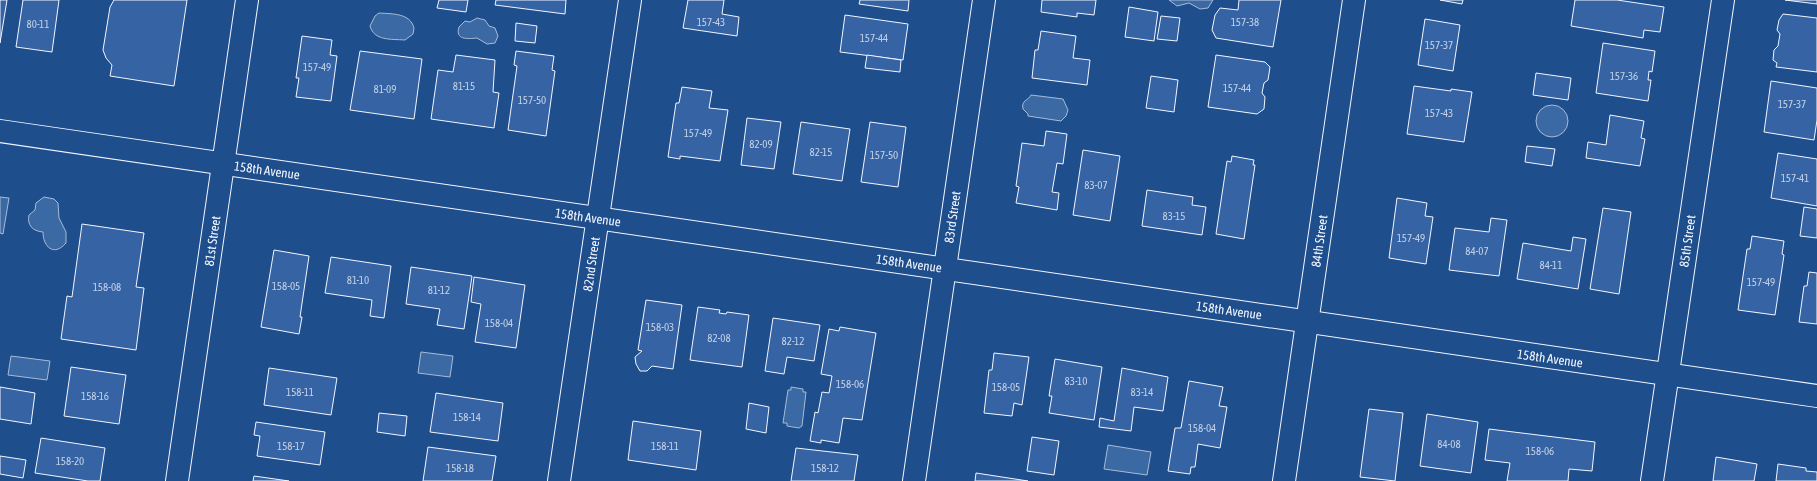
<svg xmlns="http://www.w3.org/2000/svg" width="1817" height="481" font-family="'Asap Condensed',sans-serif">
<rect width="100%" height="100%" fill="#1f4e8c"/>
<g fill="#3b69a3" stroke="#a8bbd7">
<polygon points="1169,0 1213,0 1208,8 1200,9 1189,3 1177,6"/>
<path d="M379,13C393,14 410,13 414,28L413,34L405,40C391,39 374,41 370,26L375,16Z"/>
<path d="M477,18L485,20L489,26L495,28L498,36L495,43L487,44L477,38C467,39 455,40 459,27L465,21L470,22Z"/>
<path d="M1031,95L1063,99L1068,110L1066,116L1061,121L1028,116V114L1023,109C1021,100 1028,101 1031,95Z"/>
<circle cx="1552" cy="121" r="16"/>
<polygon points="0,197 9,198 3,234 0,233"/>
<path d="M44,197L54,199L58,203L59,218L66,232V243C54,257 43,247 43,232C32,231 27,225 29,215L35,210L36,203Z"/>
<polygon points="421,352 453,356 450,377 418,373"/>
<polygon points="11,356 50,361 47,380 8,375"/>
<polygon points="791,387 803,389 803,392 806,392 802,426 799,428 787,426 787,423 783,423 788,390 791,390"/>
<polygon points="1108,445 1151,452 1147,475 1104,469"/>
</g>
<g fill="#3563a3" stroke="#f2f6ff">
<polygon points="0,0 7,0 0,43"/>
<polygon points="23,0 59,0 52,52 16,47"/>
<polygon points="114,0 187,0 174,86 110,76 112,65 106,58 103,50 110,7"/>
<polygon points="439,0 468,0 466,12 437,8"/>
<polygon points="496,0 566,0 565,14 495,5"/>
<polygon points="688,0 724,0 722,14 739,17 737,36 683,28"/>
<polygon points="860,0 909,0 908,11 859,4"/>
<polygon points="1042,0 1096,0 1094,15 1077,13 1077,17 1041,12"/>
<polygon points="1239,0 1281,0 1273,47 1216,38 1212,30 1215,15 1220,8 1238,10"/>
<polygon points="1440,0 1463,0 1462,4"/>
<polygon points="1575,0 1617,0 1664,7 1660,32 1644,30 1643,38 1571,26"/>
<polygon points="1785,0 1817,0 1817,4"/>
<polygon points="1129,7 1158,12 1154,41 1125,37"/>
<polygon points="1783,14 1817,18 1817,72 1776,67 1777,63 1773,60 1774,50 1778,46 1780,34 1777,30 1779,20"/>
<polygon points="845,15 908,24 903,60 840,52"/>
<polygon points="1161,16 1180,18 1177,41 1157,39"/>
<polygon points="1425,19 1460,25 1453,71 1418,65"/>
<polygon points="516,23 537,26 535,43 515,41"/>
<polygon points="1041,31 1076,36 1073,58 1090,60 1087,85 1032,78 1035,50 1038,50"/>
<polygon points="302,36 332,40 330,55 337,56 331,101 296,97 299,78 296,78"/>
<polygon points="1603,43 1655,51 1652,72 1649,71 1648,80 1651,80 1648,101 1596,93"/>
<polygon points="360,51 422,59 414,119 350,110"/>
<polygon points="516,51 554,56 552,70 555,71 546,136 508,130 517,66 514,65"/>
<polygon points="456,55 495,60 493,92 499,93 494,128 431,119 438,70 453,72"/>
<polygon points="867,55 901,60 900,72 865,68"/>
<polygon points="1216,55 1265,62 1270,67 1268,80 1264,83 1262,93 1265,97 1264,109 1257,114 1208,107"/>
<polygon points="1536,73 1571,78 1568,100 1533,95"/>
<polygon points="1151,76 1178,80 1174,112 1146,108"/>
<polygon points="1771,81 1817,88 1817,120 1814,140 1764,132"/>
<polygon points="1414,86 1451,91 1451,89 1472,92 1464,142 1407,134"/>
<polygon points="682,87 712,91 709,108 728,110 720,161 680,156 680,159 668,157 676,103 679,103"/>
<polygon points="1610,115 1644,121 1641,138 1645,139 1640,166 1586,158 1588,142 1606,145"/>
<polygon points="747,118 781,122 774,169 741,165"/>
<polygon points="801,122 850,129 842,181 793,174"/>
<polygon points="870,122 906,127 898,187 861,182"/>
<polygon points="1046,131 1067,134 1063,164 1057,163 1052,192 1059,193 1057,210 1016,203 1019,187 1016,186 1022,143 1044,146"/>
<polygon points="1527,146 1555,149 1552,166 1525,162"/>
<polygon points="1083,150 1120,156 1110,221 1073,215"/>
<polygon points="1778,153 1817,159 1817,206 1771,198"/>
<polygon points="1232,156 1254,160 1253,165 1255,165 1244,239 1216,234 1227,161 1231,162"/>
<polygon points="1147,190 1193,197 1192,205 1206,207 1202,235 1142,226"/>
<polygon points="1397,198 1427,203 1425,216 1433,217 1426,264 1389,258"/>
<polygon points="1804,207 1817,209 1817,238 1800,236"/>
<polygon points="1603,208 1631,212 1619,294 1590,289"/>
<polygon points="1491,218 1507,220 1499,276 1449,270 1455,228 1489,232"/>
<polygon points="82,224 144,233 136,287 144,288 136,350 61,339 67,296 72,297"/>
<polygon points="1752,236 1784,241 1782,254 1784,255 1775,315 1738,310 1747,249 1750,249"/>
<polygon points="1573,237 1586,239 1578,289 1517,279 1523,243 1571,251"/>
<polygon points="274,250 309,256 300,317 302,317 299,334 261,327"/>
<polygon points="331,257 391,266 384,318 370,316 372,300 325,293"/>
<polygon points="411,267 472,276 464,329 437,325 440,309 406,304"/>
<polygon points="1809,272 1817,273 1817,324 1799,322 1804,286 1807,286"/>
<polygon points="474,277 525,285 516,348 475,342 481,304 471,302"/>
<polygon points="646,300 682,305 673,369 652,366 647,371 640,371 636,364 635,357 642,351 638,350"/>
<polygon points="698,307 720,310 719,313 726,314 727,312 749,315 742,367 690,360"/>
<polygon points="773,318 820,325 814,361 787,357 784,374 765,371"/>
<polygon points="840,327 876,333 862,420 843,418 839,443 821,440 821,443 810,441 815,412 818,413 822,392 829,393 832,376 821,374 829,329 839,331"/>
<polygon points="994,353 1029,357 1022,405 1014,403 1012,416 984,413 989,370 992,370"/>
<polygon points="1055,359 1102,367 1094,420 1049,413 1052,396 1049,396"/>
<polygon points="71,367 126,375 119,424 64,416"/>
<polygon points="269,368 337,378 331,415 264,405"/>
<polygon points="1122,368 1168,377 1163,411 1134,407 1131,431 1099,427 1100,418 1114,421"/>
<polygon points="1189,381 1223,387 1219,406 1227,407 1220,448 1198,444 1195,467 1191,467 1190,474 1168,471 1175,428 1181,428"/>
<polygon points="0,387 35,393 31,424 0,419"/>
<polygon points="436,393 503,403 498,441 430,432"/>
<polygon points="749,403 769,407 766,433 746,429"/>
<polygon points="1369,409 1403,413 1395,481 1360,477"/>
<polygon points="379,413 407,416 405,436 377,432"/>
<polygon points="1427,414 1478,422 1471,473 1420,466"/>
<polygon points="633,421 701,431 696,470 628,460"/>
<polygon points="256,422 325,432 320,465 257,456 260,436 254,435"/>
<polygon points="1489,429 1595,442 1592,471 1569,469 1568,481 1507,481 1510,463 1485,460"/>
<polygon points="1032,437 1059,441 1054,475 1027,471"/>
<polygon points="41,438 105,448 100,481 88,481 35,473"/>
<polygon points="428,447 496,456 492,481 423,481"/>
<polygon points="796,448 858,455 854,481 791,481"/>
<polygon points="0,456 26,460 23,478 0,474"/>
<polygon points="1716,457 1757,464 1754,481 1713,481"/>
<polygon points="1778,464 1806,468 1806,471 1817,472 1817,481 1776,481"/>
<polygon points="976,473 1028,481 975,481"/>
<polygon points="254,476 289,481 253,481"/>
</g>
<g fill="none" stroke-linecap="round" stroke-linejoin="round">
<g stroke="#f2f6ff" stroke-width="24">
<g id="street">
<polyline points="0,131 1817,396"/>
<polyline points="177,481 247,0"/>
<polyline points="559,481 630,0"/>
<polyline points="914,481 984,0"/>
<polyline points="1284,481 1354,0"/>
<polyline points="1652,481 1723,0"/>
</g>
</g>
<use href="#street" stroke="#1f4e8c" stroke-width="22"/>
</g>
<g text-anchor="middle" stroke-width="3" stroke-linejoin="round" paint-order="stroke">
<g font-size="11" fill="#c3d1e8">
<text x="711" y="26">157-43</text>
<text x="1245" y="26">157-38</text>
<text x="38" y="28">80-11</text>
<text x="874" y="42">157-44</text>
<text x="1439" y="49">157-37</text>
<text x="317" y="71">157-49</text>
<text x="1624" y="80">157-36</text>
<text x="464" y="90">81-15</text>
<text x="1237" y="92">157-44</text>
<text x="385" y="93">81-09</text>
<text x="532" y="104">157-50</text>
<text x="1792" y="108">157-37</text>
<text x="1439" y="117">157-43</text>
<text x="698" y="137">157-49</text>
<text x="761" y="148">82-09</text>
<text x="821" y="156">82-15</text>
<text x="884" y="159">157-50</text>
<text x="1795" y="182">157-41</text>
<text x="1096" y="189">83-07</text>
<text x="1174" y="220">83-15</text>
<text x="1411" y="242">157-49</text>
<text x="1477" y="255">84-07</text>
<text x="1551" y="269">84-11</text>
<text x="358" y="284">81-10</text>
<text x="1761" y="286">157-49</text>
<text x="286" y="290">158-05</text>
<text x="107" y="291">158-08</text>
<text x="439" y="294">81-12</text>
<text x="499" y="327">158-04</text>
<text x="660" y="331">158-03</text>
<text x="719" y="342">82-08</text>
<text x="793" y="345">82-12</text>
<text x="1076" y="385">83-10</text>
<text x="850" y="388">158-06</text>
<text x="1006" y="391">158-05</text>
<text x="300" y="396">158-11</text>
<text x="1142" y="396">83-14</text>
<text x="95" y="400">158-16</text>
<text x="467" y="421">158-14</text>
<text x="1202" y="432">158-04</text>
<text x="1449" y="448">84-08</text>
<text x="291" y="450">158-17</text>
<text x="665" y="450">158-11</text>
<text x="1540" y="455">158-06</text>
<text x="70" y="465">158-20</text>
<text x="460" y="472">158-18</text>
<text x="825" y="472">158-12</text>
</g>
<g font-size="13" fill="#f2f6ff" stroke="#1f4e8c">
<text transform="translate(267 170) rotate(8)" y="5">158th Avenue</text>
<text transform="translate(588 217) rotate(8)" y="5">158th Avenue</text>
<text transform="translate(952 217) rotate(-82)" y="5">83rd Street</text>
<text transform="translate(212 241) rotate(-82)" y="5">81st Street</text>
<text transform="translate(1319 241) rotate(-82)" y="5">84th Street</text>
<text transform="translate(1687 241) rotate(-82)" y="5">85th Street</text>
<text transform="translate(909 263) rotate(8)" y="5">158th Avenue</text>
<text transform="translate(591 264) rotate(-82)" y="5">82nd Street</text>
<text transform="translate(1229 310) rotate(8)" y="5">158th Avenue</text>
<text transform="translate(1550 358) rotate(8)" y="5">158th Avenue</text>
</g>
</g>
</svg>
